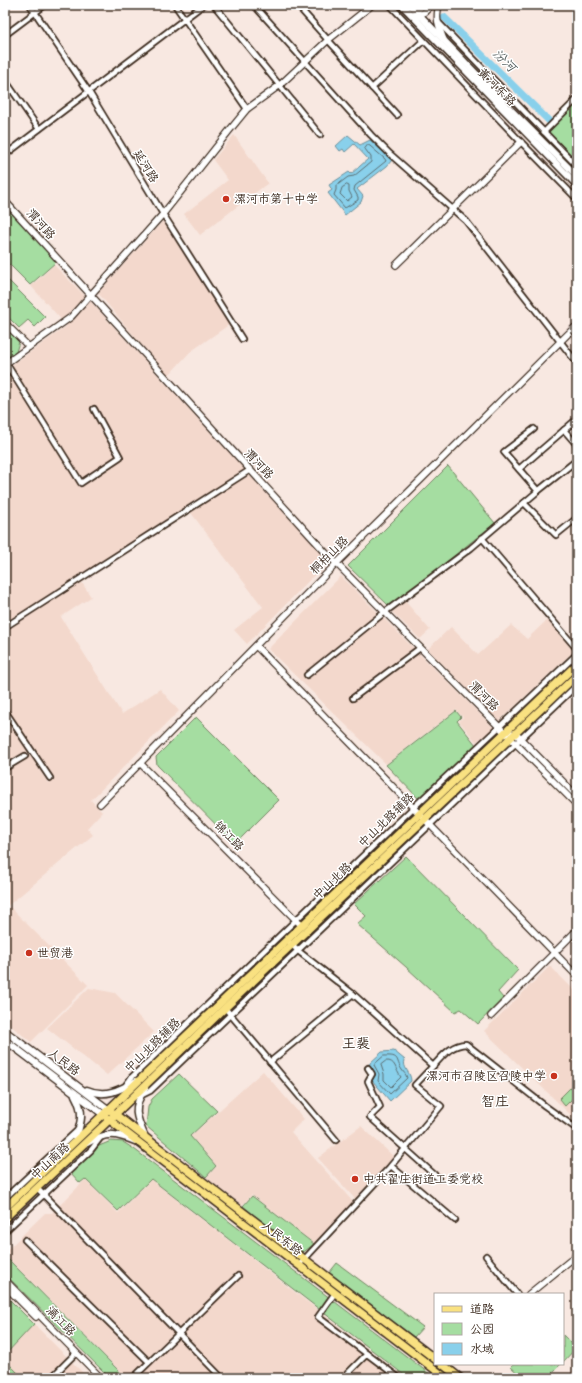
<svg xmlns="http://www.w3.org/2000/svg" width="582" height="1383" font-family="Mali,'LXGW WenKai TC',sans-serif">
<rect width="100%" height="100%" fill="#f8e8e1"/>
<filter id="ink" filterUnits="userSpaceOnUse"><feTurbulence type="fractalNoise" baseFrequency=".025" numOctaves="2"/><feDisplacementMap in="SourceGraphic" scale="8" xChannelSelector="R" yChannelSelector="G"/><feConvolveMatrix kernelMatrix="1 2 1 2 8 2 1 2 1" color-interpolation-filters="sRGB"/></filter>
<g filter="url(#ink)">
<g fill="#f3d8cc">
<polygon points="234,135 268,183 200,235 184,214 228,180 213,160"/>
<polygon points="163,221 230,324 190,352 168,376 98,293"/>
<polygon points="54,265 90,301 328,561 247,644 234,630 263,607 188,509 78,576 91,597 61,617 122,714 160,689 179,711 91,800 102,812 87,828 93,835 5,908 5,808 38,788 5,808 5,733 13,729 48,783 51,781 14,727 5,732 5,370 67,326 31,286"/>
<polygon points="341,576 494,728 476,742 459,721 463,717 456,710 386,764 268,649"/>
<polygon points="405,601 430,630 420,639 392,612"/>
<polygon points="547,620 574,651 499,721 428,649 451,627 478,655 511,625 527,639"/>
<polygon points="10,907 88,985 31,1042 5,1021 5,912"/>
<polygon points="550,966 577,993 577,1121 484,1031"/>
<polygon points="89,988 115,993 154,1032 107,1075 47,1028"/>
<polygon points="263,1071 304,1119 291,1132 354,1203 315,1244 252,1195 242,1205 206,1178 217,1166 191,1136"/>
<polygon points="361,1126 394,1157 356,1200 318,1158"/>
<polygon points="85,1180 118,1213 151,1180 405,1378 127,1378 5,1255 5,1252 45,1213 52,1213"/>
<polygon points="34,1324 88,1378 23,1378 5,1360 5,1356"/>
</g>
<g fill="#a5dda1" stroke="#708460">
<polygon points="577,103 577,160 548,132"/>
<polygon points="5,206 56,262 30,285 5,260"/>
<polygon points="5,277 45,317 35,327 28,320 19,328 5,314"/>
<polygon points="5,328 19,342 16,352 5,359"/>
<polygon points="448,466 495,523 390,607 348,566"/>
<polygon points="456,711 461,717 457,721 476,745 419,799 386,765"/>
<polygon points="196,717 279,800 235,844 157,765 156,757"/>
<polygon points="406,856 518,970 498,992 503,998 478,1024 461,1009 455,1012 406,967 357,924 366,916 354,904"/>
<polygon points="179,1074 217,1111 190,1136 216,1166 206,1177 146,1126 148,1107 152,1099"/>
<polygon points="577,1081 577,1094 565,1106 559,1099"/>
<polygon points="111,1141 123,1142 134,1149 435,1378 408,1378 151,1179 118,1211 85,1179 80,1183 71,1173 99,1146"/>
<polygon points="252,1196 314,1244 305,1251 302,1252 243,1206"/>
<polygon points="5,1256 126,1378 110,1378 5,1274"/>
<polygon points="337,1263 423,1327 414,1337 329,1273"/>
<polygon points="5,1295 34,1324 5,1355"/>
<polygon points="563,1335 576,1348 563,1362"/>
<polygon points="5,1360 23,1378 5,1378"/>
<polygon points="514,1364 561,1364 547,1378 523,1378 511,1367"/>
</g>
<g fill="#89d0eb" stroke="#6a8e99">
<polygon points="348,135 360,145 370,140 392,160 387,166 357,189 363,196 361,202 345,215 328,193 332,190 329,185 349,172 351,174 368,159 354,144 345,152 343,149 340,151 336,146"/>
<path d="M394,1051L405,1060C402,1068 411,1072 411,1081L390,1101L371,1079L376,1075L369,1066L370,1063L382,1052Z"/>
</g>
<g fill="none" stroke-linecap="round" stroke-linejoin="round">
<g stroke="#5a6c70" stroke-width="1">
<polygon points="368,145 370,146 385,159 386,161 355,186 354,190 358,197 358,200 345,208 334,195 336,190 336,186 348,177 354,176 371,162 371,157 365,149"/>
<polygon points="347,185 349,186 349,191 352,197 347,201 340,194 342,188"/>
<path d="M384,1056C401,1055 395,1060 402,1070C404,1073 406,1074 407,1078L390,1094L378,1081L379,1074L374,1065Z"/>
<path d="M386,1061C396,1060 395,1070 401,1077L391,1087L384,1080V1074L381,1065Z"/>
</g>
<polyline stroke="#89d0eb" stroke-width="7" points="444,17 549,121"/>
<g stroke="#3b2a1e" stroke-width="8">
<g id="minor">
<polyline points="30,5 89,92 163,214 242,339"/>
<polyline points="175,5 247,109"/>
<polyline points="214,5 320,135"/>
<polyline points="254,5 371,135 390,154 466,221 577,363"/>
<polyline points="297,5 328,40 397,115"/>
<polyline points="390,5 521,142 577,199"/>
<polyline points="438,22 577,166"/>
<polyline points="5,35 45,5"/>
<polyline points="5,80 39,129"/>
<polyline points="372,88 423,41"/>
<polyline points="544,132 577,99"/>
<polyline points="5,155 203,5"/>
<polyline points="6,363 81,483 120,457 94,409"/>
<polyline points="564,430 577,445"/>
<polyline points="519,469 577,419"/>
<polyline points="538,491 577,460"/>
<polyline points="524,503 556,535 577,518"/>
<polyline points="482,538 577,649"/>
<polyline points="5,627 250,470"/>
<polyline points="307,675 385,612 471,548 538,491 504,452 534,429"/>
<polyline points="353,698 420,648"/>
<polyline points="5,711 50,778"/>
<polyline points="5,768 25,756"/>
<polyline points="290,943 297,950 353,994 433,1066 415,1085 441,1106 389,1168 299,1265"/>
<polyline points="225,1008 336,1140"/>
<polyline points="270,1062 353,994"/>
<path d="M433,1066C443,1056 450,1045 466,1044L545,1106L577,1129"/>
<polyline points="368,1068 372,1074 368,1081 380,1107 370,1117 438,1178"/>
<polyline points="126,1085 131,1078 414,807 577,654"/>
<polyline points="142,1095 150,1091 577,685"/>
<polyline points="391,1166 455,1220"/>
<polyline points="37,1188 222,1378"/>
<polyline points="5,1198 78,1130"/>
<polyline points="5,1231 91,1150 101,1137"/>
<polyline points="25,1240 149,1362"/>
<polyline points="486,1256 517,1294"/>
<polyline points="335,1293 318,1317 399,1378"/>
<polyline points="51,1378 76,1353"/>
<polyline points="133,1378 238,1276"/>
<polyline points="343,1378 367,1354"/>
</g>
</g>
<g stroke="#3b2a1e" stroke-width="8">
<g id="tertiary">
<path d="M439,5C435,20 439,27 444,40"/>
<polyline points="415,14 423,5"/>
<polyline points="418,17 420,16 432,5"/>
<polyline points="5,201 326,553 577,805"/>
<polyline points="396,265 521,142"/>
<polyline points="5,323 29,347"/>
<polyline points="5,364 71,317 163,214 229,131 247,109 280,85 328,40 372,5"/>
<polyline points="256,646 577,976"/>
<polyline points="511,733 516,734 577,796"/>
<polyline points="140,763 301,925"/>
<polyline points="100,804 337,563 577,325"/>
<polyline points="491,1016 577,930"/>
<polyline points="5,1280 101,1378"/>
<polyline points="5,1286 36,1317"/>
<polyline points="529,1294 577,1255"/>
</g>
</g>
<g stroke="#3b2a1e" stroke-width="9">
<g id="secondary">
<polyline points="402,5 577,185"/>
<polyline points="410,5 510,109 577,176"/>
<polyline points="5,1031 109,1110"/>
<polyline points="5,1040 104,1115"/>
<path d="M87,1090C105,1098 120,1090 136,1081"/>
<path d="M75,1095C85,1113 81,1123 75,1141"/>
<path d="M145,1137C136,1117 132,1108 145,1088"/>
<path d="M87,1143C107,1132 114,1133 135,1141"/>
</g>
</g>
<g stroke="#3b2a1e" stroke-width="10">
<g id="primary">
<polyline points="112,1112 435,1359"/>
<polyline points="107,1118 446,1378"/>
<polyline points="5,1208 577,664"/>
<polyline points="5,1218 105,1124 225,1008 577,675"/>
<polyline points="442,1364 460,1378"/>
</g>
</g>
<use href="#minor" stroke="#fff" stroke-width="4.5"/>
<use href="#tertiary" stroke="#fff" stroke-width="5.5"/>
<use href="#secondary" stroke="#fff" stroke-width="6"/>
<use href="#primary" stroke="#f9e181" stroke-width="7"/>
</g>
</g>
<g fill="#c8321e" stroke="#fff" stroke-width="1.5">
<circle cx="226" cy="199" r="4"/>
<circle cx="29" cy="953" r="4"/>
<circle cx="554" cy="1076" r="4"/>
<circle cx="355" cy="1179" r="4"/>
</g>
<g text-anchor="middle" stroke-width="3" stroke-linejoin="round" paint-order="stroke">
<g font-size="12" fill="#3b2a1e" stroke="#fff">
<text transform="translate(497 87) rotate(45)" y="4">黄河东路</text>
<text transform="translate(146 166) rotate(59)" y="4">延河路</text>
<text transform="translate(41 224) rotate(48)" y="4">渭河路</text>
<text transform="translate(259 464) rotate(47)" y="4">渭河路</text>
<text transform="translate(329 555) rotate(-45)" y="4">桐柏山路</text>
<text transform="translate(484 696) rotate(45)" y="4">渭河路</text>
<text transform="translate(386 820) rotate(-44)" y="4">中山北路辅路</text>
<text transform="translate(229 836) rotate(45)" y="4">锦江路</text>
<text transform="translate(332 881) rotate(-43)" y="4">中山北路</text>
<text transform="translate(152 1045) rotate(-44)" y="4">中山北路辅路</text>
<text transform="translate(64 1062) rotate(37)" y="4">人民路</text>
<text transform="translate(50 1161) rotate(-43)" y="4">中山南路</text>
<text transform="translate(282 1238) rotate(38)" y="4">人民东路</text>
<text transform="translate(61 1321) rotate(46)" y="4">漓江路</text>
</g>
<g font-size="12" fill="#3b2a1e" stroke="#fff" text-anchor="start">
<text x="234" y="203">漯河市第十中学</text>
<text x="37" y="957">世贸港</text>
<text x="546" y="1080" text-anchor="end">漯河市召陵区召陵中学</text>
<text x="363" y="1183">中共翟庄街道工委党校</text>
</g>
<g font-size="13" font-style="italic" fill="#525c5c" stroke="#fff">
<text transform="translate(505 60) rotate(45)" y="5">汾河</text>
</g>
<g font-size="14" fill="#3b2a1e" stroke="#fff">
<text x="356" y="1048">王裴</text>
<text x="495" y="1106">智庄</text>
</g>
</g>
<rect width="582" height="1383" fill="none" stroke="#fff" stroke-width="20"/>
<rect x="10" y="10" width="562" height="1363" fill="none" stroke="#3b2a1e" stroke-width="1.5" filter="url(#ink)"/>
<rect x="434" y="1293" width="130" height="72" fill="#ffffff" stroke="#b1aaa5"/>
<rect x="442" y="1306" width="20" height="6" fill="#f9e181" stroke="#b1aaa5"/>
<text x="470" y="1313" font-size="12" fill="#3b2a1e">道路</text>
<rect x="442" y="1323" width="20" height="12" fill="#a5dda1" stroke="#b1aaa5"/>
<text x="470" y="1333" font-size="12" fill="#3b2a1e">公园</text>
<rect x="442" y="1343" width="20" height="12" fill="#89d0eb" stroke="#b1aaa5"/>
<text x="470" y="1353" font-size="12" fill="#3b2a1e">水域</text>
</svg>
